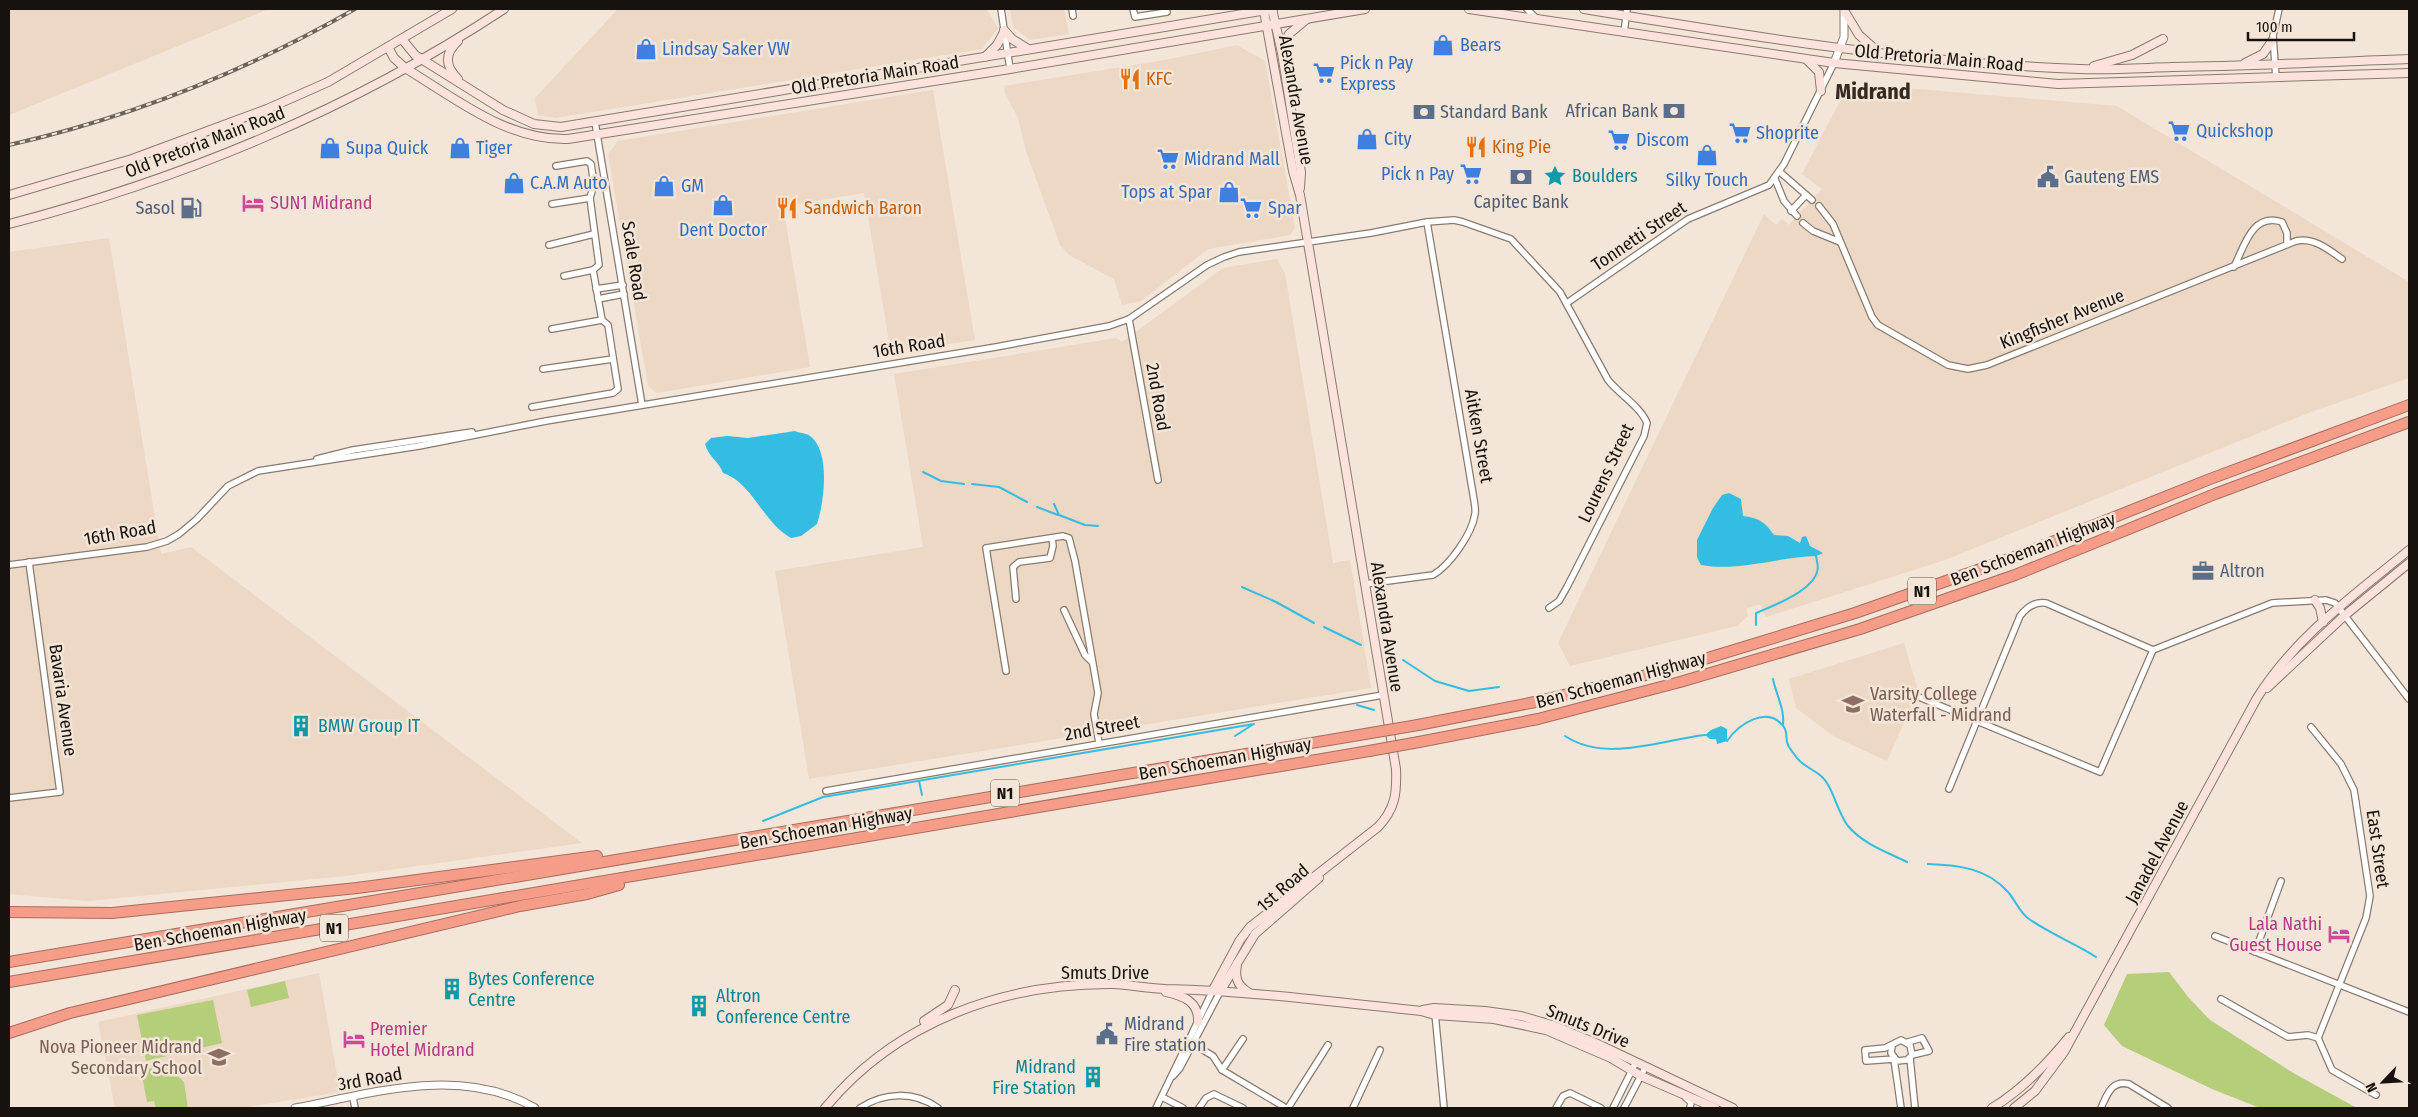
<svg xmlns="http://www.w3.org/2000/svg" width="2418" height="1117" font-family="'Fira Sans Condensed',sans-serif">
<rect width="100%" height="100%" fill="#f3e5d7"/>
<g fill="#ecd8c4">
<polygon points="9,9 269,9 9,115"/>
<polygon points="618,9 986,9 998,28 982,49 555,118 538,115 535,98"/>
<polygon points="1010,9 1064,9 1069,34 1030,40 1013,27"/>
<polygon points="1237,45 1265,61 1295,228 1290,235 1208,249 1141,301 1122,305 1114,279 1069,255 1060,245 1026,151 1018,118 1005,93 1004,86 1165,60"/>
<polygon points="1906,88 2117,106 2409,282 2409,378 2311,412 1945,560 1766,617 1760,604 1746,609 1748,616 1737,626 1570,666 1558,643 1764,214 1776,225 1782,219 1789,225 1822,189 1802,174 1841,99"/>
<polygon points="933,90 975,340 891,353 864,193 783,206 810,367 657,393 648,386 608,154 618,141"/>
<polygon points="109,238 161,554 191,547 582,843 346,876 88,901 9,894 9,252"/>
<polygon points="1277,259 1285,273 1333,563 1350,560 1371,688 809,779 775,571 923,547 894,374 1116,338 1122,342 1223,268"/>
<polygon points="1904,643 1918,690 1887,761 1835,737 1796,708 1789,679"/>
<polygon points="319,973 340,1092 241,1108 115,1108 98,1022"/>
</g>
<g fill="#b4ce7a">
<polygon points="2169,972 2189,998 2210,1020 2295,1074 2357,1108 2260,1108 2212,1089 2122,1046 2104,1025 2127,974"/>
<polygon points="285,981 289,998 251,1007 247,990"/>
<polygon points="213,1000 222,1043 146,1061 137,1015"/>
<polygon points="167,1066 184,1082 188,1108 156,1108 154,1101 147,1102 141,1070"/>
</g>
<g fill="#33bde2">
<path d="M795,431C799,433 807,433 810,436C831,451 824,503 817,524L801,536L791,538C763,523 753,483 723,473C719,461 709,458 705,444L711,438L727,436L748,438Z"/>
<path d="M1729,493L1741,499L1743,516C1759,518 1765,522 1774,535L1788,536L1800,543L1802,537L1806,536L1810,546L1823,553L1816,556C1778,557 1739,572 1701,565L1697,557V540L1713,508L1722,495Z"/>
<polygon points="1721,726 1727,729 1727,741 1717,744 1716,739 1710,739 1705,735 1711,730"/>
</g>
<g fill="none" stroke-linecap="round" stroke-linejoin="round">
<g stroke="#33bde2" stroke-width="2">
<polyline points="923,472 941,481 964,484"/>
<polyline points="972,484 999,487 1027,502"/>
<polyline points="1054,504 1059,515 1085,525 1098,526"/>
<polyline points="1037,507 1058,515"/>
<polyline points="1242,587 1276,602 1314,623"/>
<path d="M1756,625V613C1773,606 1812,591 1817,572C1819,568 1817,561 1816,556"/>
<polyline points="1324,627 1361,645"/>
<polyline points="1403,660 1435,681 1469,691 1499,687"/>
<path d="M1773,679C1776,694 1785,710 1783,725"/>
<polyline points="1357,705 1374,710"/>
<polyline points="1235,736 1252,725"/>
<path d="M1565,736C1606,763 1660,740 1705,735"/>
<path d="M1727,741C1738,725 1767,704 1784,727C1788,733 1785,739 1788,745C1790,749 1794,754 1797,758C1803,766 1813,769 1821,776C1833,786 1837,812 1848,826C1863,844 1887,852 1907,862"/>
<polyline points="919,781 922,795"/>
<polyline points="763,821 823,797 1254,724"/>
<path d="M1928,864C1958,865 1987,868 2008,892C2016,901 2019,912 2029,919C2050,934 2075,943 2096,957"/>
</g>
<g stroke="#887b6e" stroke-width="8">
<g id="minor">
<polyline points="1001,9 1010,69"/>
<polyline points="1072,9 1073,16"/>
<polyline points="1133,9 1135,17 1167,12"/>
<polyline points="1527,9 1536,18"/>
<polyline points="1624,33 1627,9"/>
<polyline points="2276,78 2273,36 2279,9"/>
<polyline points="595,122 642,405"/>
<polyline points="556,166 587,161 591,164 594,184 590,198 599,265 593,270 602,320"/>
<polyline points="1780,172 1812,200"/>
<polyline points="1775,179 1784,201 1797,216"/>
<polyline points="552,204 590,198"/>
<path d="M1819,206L1833,224L1872,317L1878,325L1948,365L1968,369L1987,365L2296,241C2313,237 2328,249 2342,259"/>
<polyline points="1791,211 1806,195"/>
<polyline points="1803,223 1813,231 1840,242"/>
<polyline points="549,245 594,234"/>
<path d="M2234,267C2244,247 2252,212 2282,222L2287,233V244"/>
<polyline points="564,276 593,270"/>
<polyline points="596,289 623,285"/>
<polyline points="598,299 624,294"/>
<polyline points="1567,303 1688,219 1769,185 1784,164 1834,63"/>
<polyline points="1129,319 1158,480"/>
<polyline points="543,369 613,359"/>
<polyline points="532,407 613,393 618,389 608,325 602,320 552,329"/>
<polyline points="317,459 353,450 472,432"/>
<path d="M9,565L147,547L167,541L179,534L197,519L228,486L258,471L419,446L546,421L996,347L1109,326L1129,319L1207,265L1224,257L1239,252L1371,233L1427,222L1454,220L1463,222L1511,239L1560,292L1608,380C1619,394 1640,406 1647,423L1644,436L1567,587L1559,601L1549,608"/>
<path d="M1365,584L1433,575C1450,565 1472,534 1475,514C1476,508 1474,501 1473,494L1427,222"/>
<polyline points="1016,599 1013,567 1019,562 1050,558 1053,546 1052,538"/>
<polyline points="1064,610 1085,655 1092,662"/>
<polyline points="1006,671 986,548 1063,536 1069,538 1075,561 1098,693 1094,714 1099,743"/>
<polyline points="1919,697 2100,772 2153,650 2272,603 2326,600 2335,603 2409,699"/>
<polyline points="2311,727 2341,764 2354,790 2370,896 2366,918 2318,1038"/>
<path d="M1949,789L2020,616C2027,607 2035,601 2046,603L2153,650"/>
<polyline points="826,791 1383,695"/>
<polyline points="9,798 60,792 29,562"/>
<polyline points="2215,936 2409,1012"/>
<polyline points="2255,952 2281,881"/>
<polyline points="2221,999 2288,1037 2308,1035 2318,1038"/>
<polyline points="1435,1013 1444,1108"/>
<polyline points="2318,1038 2332,1070 2376,1095"/>
<polyline points="1188,1041 1213,1056 1222,1070 1286,1108"/>
<polyline points="1908,1042 1922,1038 1929,1051 1912,1055"/>
<polyline points="1892,1046 1891,1053 1897,1061 1907,1060 1912,1055 1910,1045 1901,1040 1885,1048 1865,1050 1866,1061 1894,1059 1901,1108"/>
<polyline points="1910,1058 1915,1108"/>
<polyline points="1222,1070 1243,1039"/>
<polyline points="1173,1076 1180,1068 1221,990"/>
<polyline points="353,1097 355,1108"/>
<polyline points="1162,1097 1183,1108"/>
<polyline points="1686,1098 1691,1102 1690,1108"/>
<path d="M860,1108C884,1092 914,1091 938,1108"/>
<polyline points="1156,1108 1213,990"/>
<polyline points="1199,1108 1206,1098 1214,1094 1243,1108"/>
<polyline points="1288,1108 1328,1045"/>
<polyline points="1353,1108 1380,1050"/>
<polyline points="1556,1108 1563,1096 1570,1093 1601,1108"/>
<polyline points="1613,1108 1636,1062"/>
<polyline points="1624,1108 1646,1066"/>
<path d="M2101,1108C2107,1095 2111,1080 2129,1084L2168,1108"/>
</g>
</g>
<g stroke="#887b6e" stroke-width="9">
<g id="tertiary">
<polyline points="1834,63 1844,37 1844,9"/>
<path d="M295,1108C374,1093 461,1065 535,1108"/>
</g>
</g>
<g stroke="#887b6e" stroke-width="10">
<g id="secondary">
<polyline points="1272,9 1282,53 1301,172 1300,188"/>
<polyline points="1469,9 1834,63 2058,84 2409,73"/>
<path d="M1584,9C1748,36 1914,63 2080,69C2111,70 2141,68 2172,67C2251,66 2330,62 2409,59"/>
<polyline points="1845,12 1859,35 1876,50"/>
<polyline points="1004,30 1012,39 1028,49"/>
<polyline points="402,39 415,55 503,110 534,124 561,127 1273,9"/>
<path d="M388,47L394,58L405,68C455,98 507,141 568,139L1010,69L1365,9"/>
<polyline points="1282,51 1289,34 1307,19"/>
<polyline points="985,57 997,45 1004,32"/>
<polyline points="1807,60 1819,72 1821,91"/>
<polyline points="2245,63 2263,54 2272,41"/>
<polyline points="2094,66 2132,55 2163,39"/>
<path d="M458,79C445,66 444,54 458,41"/>
<polyline points="9,195 132,159 267,109 328,82 452,9"/>
<path d="M9,224C183,179 354,108 504,9"/>
<polyline points="2315,600 2320,608 2323,622"/>
<polyline points="2267,688 2344,616 2409,563"/>
<path d="M1237,964C1235,976 1236,985 1248,992"/>
<path d="M1213,990L1240,940L1250,927L1378,827C1395,809 1397,794 1396,769L1300,195L1293,171L1264,11"/>
<polyline points="1221,990 1255,934 1319,878"/>
<path d="M1166,992C1183,996 1199,1001 1198,1022"/>
<polyline points="1423,1010 1434,1008 1485,1011 1521,1016 1552,1025 1598,1044 1733,1108"/>
<polyline points="924,1021 948,1005 955,990"/>
<path d="M825,1108C896,1022 1003,983 1113,984C1130,985 1148,988 1166,989C1251,991 1336,1002 1421,1011L1435,1015L1494,1019L1546,1030L1611,1058L1641,1076L1715,1108"/>
<path d="M1992,1108C2022,1090 2047,1064 2069,1037"/>
<path d="M2014,1108L2035,1091L2064,1052L2257,698C2295,637 2354,595 2409,550"/>
</g>
</g>
<g stroke="#a86c5e" stroke-width="12">
<g id="motorway">
<polyline points="1418,725 1535,702 1675,668 1855,613 2009,559 2210,479 2409,405"/>
<polyline points="1419,742 1538,719 1680,682 1860,629 2015,575 2215,494 2409,422"/>
<polyline points="9,912 112,913 357,888 597,856"/>
<polyline points="9,962 1365,734"/>
<polyline points="9,982 1369,751"/>
<polyline points="9,1033 70,1013 520,906 587,894 619,885"/>
</g>
</g>
<use href="#minor" stroke="#fff" stroke-width="5.5"/>
<use href="#tertiary" stroke="#fff" stroke-width="7"/>
<use href="#secondary" stroke="#fce2dc" stroke-width="8"/>
<use href="#motorway" stroke="#f69d89" stroke-width="10"/>
<g stroke="#6c645b" stroke-width="4">
<path id="rail" d="M9,145C129,118 248,70 355,9"/>
</g>
<use href="#rail" stroke="#f3e5d7" stroke-width="2" stroke-dasharray="5.5" stroke-linecap="butt"/>
<g stroke="#a86c5e" stroke-width="12" stroke-linecap="butt">
<g id="motorway-bridge">
<polyline points="1365,734 1418,725"/>
<polyline points="1369,751 1419,742"/>
</g>
</g>
<use href="#motorway-bridge" stroke="#f69d89" stroke-width="10"/>
</g>
<defs>
<g id="shop-bare" transform="scale(1.725)"><path d="M-5-2.5h2.3a2.7 3.5 0 0 1 5.4 0H5L5.5 6h-11ZM-1.5-2.5h3a1.5 2.3 0 0 0-3 0Z" fill="#3f7fe0" stroke="#f3e5d7" stroke-width="2.5" paint-order="stroke"/></g>
<g id="supermarket-bare" transform="scale(1.725)"><path d="M-6-5.5h2.5l.6 2H6L4.5 2H-2.5L-4.4-4H-6ZM-1.5 3.2a1.3 1.3 0 1 0 .1 0ZM3 3.2a1.3 1.3 0 1 0 .1 0Z" fill="#3f7fe0" stroke="#f3e5d7" stroke-width="2.5" paint-order="stroke"/></g>
<g id="restaurant-bare" transform="scale(1.725)"><path d="M-5-6h1v4h1v-4h1v4h1v-4h1v5L-1.5 .5V6h-2V.5L-5-1ZM5-6V6H3V1.5H1.5Q1.5-4 5-6Z" fill="#e8710a" stroke="#f3e5d7" stroke-width="2.5" paint-order="stroke"/></g>
<g id="bank-bare" transform="scale(1.725)"><path d="M-6-4H6V4H-6ZM0-2.3a2.3 2.3 0 1 0 0 4.6a2.3 2.3 0 1 0 0-4.6Z" fill="#5c6f8a" stroke="#f3e5d7" stroke-width="2.5" paint-order="stroke"/></g>
<g id="sight-bare" transform="scale(1.725)"><path d="M0-6L1.8-2.2L6-1.7L2.9 1.2L3.7 5.4L0 3.3L-3.7 5.4L-2.9 1.2L-6-1.7L-1.8-2.2Z" fill="#0f9aa8" stroke="#f3e5d7" stroke-width="2.5" paint-order="stroke"/></g>
<g id="civic-bare" transform="scale(1.725)"><path d="M-.6-6.5H3V-4.5H.6V-3L4-1V1h2V6H-6V1h2V-1L-.6-3ZM-1.2 2.5V6h2.4V2.5Z" fill="#5c6f8a" stroke="#f3e5d7" stroke-width="2.5" paint-order="stroke"/></g>
<g id="hotel-bare" transform="scale(1.725)"><path d="M-6-4.5h1.5V1H6V5H4.5V3h-9V5H-6ZM-4 0a1.8 1.8 0 1 1 3.6 0ZM.5 0V-2.5h3Q6-2.5 6 0Z" fill="#d1479c" stroke="#f3e5d7" stroke-width="2.5" paint-order="stroke"/></g>
<g id="fuel-bare" transform="scale(1.725)"><path d="M-5.5-6h7V0h2V4h1.3V-2.5L3-4.5l.8-.8L6-3V5H2.5V1h-1V6h-7ZM-4.2-4.7v3.2H.2V-4.7Z" fill="#5c6f8a" stroke="#f3e5d7" stroke-width="2.5" paint-order="stroke"/></g>
<g id="office-bare" transform="scale(1.725)"><path d="M-6-3h4V-5.5h4V-3h4V5H-6ZM-1-4.5V-3h2v-1.5ZM-6 0V1H6V0Z" fill="#5c6f8a" stroke="#f3e5d7" stroke-width="2.5" paint-order="stroke"/></g>
<g id="university-bare" transform="scale(1.725)"><path d="M0-5L7-2L0 1L-7-2ZM-4 1L0 2.5L4 1V4Q0 6-4 4Z" fill="#8d6e63" stroke="#f3e5d7" stroke-width="2.5" paint-order="stroke"/></g>
<g id="building-bare" transform="scale(1.725)"><path d="M-4-6H4V6H1V3H-1V6H-4ZM-2.5-4.3h1.7v1.8h-1.7ZM.8-4.3h1.7v1.8H.8ZM-2.5-1h1.7V.8h-1.7ZM.8-1h1.7V.8H.8Z" fill="#0f9aa8" stroke="#f3e5d7" stroke-width="2.5" paint-order="stroke"/></g>
<g id="school-bare" transform="scale(1.725)"><path d="M0-5L7-2L0 1L-7-2ZM-4 1L0 2.5L4 1V4Q0 6-4 4Z" fill="#8d6e63" stroke="#f3e5d7" stroke-width="2.5" paint-order="stroke"/></g>
</defs>
<g fill-rule="evenodd">
<use href="#shop-bare" x="1443" y="45"/>
<use href="#shop-bare" x="646" y="49"/>
<use href="#supermarket-bare" x="1324" y="73"/>
<use href="#restaurant-bare" x="1130" y="79"/>
<use href="#bank-bare" x="1674" y="111"/>
<use href="#bank-bare" x="1424" y="112"/>
<use href="#supermarket-bare" x="2179" y="131"/>
<use href="#supermarket-bare" x="1740" y="133"/>
<use href="#shop-bare" x="1367" y="139"/>
<use href="#supermarket-bare" x="1619" y="140"/>
<use href="#restaurant-bare" x="1476" y="147"/>
<use href="#shop-bare" x="330" y="148"/>
<use href="#shop-bare" x="460" y="148"/>
<use href="#shop-bare" x="1707" y="155"/>
<use href="#supermarket-bare" x="1168" y="159"/>
<use href="#supermarket-bare" x="1471" y="174"/>
<use href="#sight-bare" x="1555" y="176"/>
<use href="#bank-bare" x="1521" y="177"/>
<use href="#civic-bare" x="2048" y="177"/>
<use href="#shop-bare" x="514" y="183"/>
<use href="#shop-bare" x="664" y="186"/>
<use href="#shop-bare" x="1229" y="192"/>
<use href="#hotel-bare" x="253" y="203"/>
<use href="#shop-bare" x="723" y="205"/>
<use href="#fuel-bare" x="191" y="208"/>
<use href="#restaurant-bare" x="787" y="208"/>
<use href="#supermarket-bare" x="1251" y="208"/>
<use href="#office-bare" x="2203" y="571"/>
<use href="#university-bare" x="1853" y="704"/>
<use href="#building-bare" x="301" y="726"/>
<use href="#hotel-bare" x="2339" y="934"/>
<use href="#building-bare" x="452" y="989"/>
<use href="#building-bare" x="699" y="1006"/>
<use href="#civic-bare" x="1107" y="1034"/>
<use href="#hotel-bare" x="354" y="1039"/>
<use href="#school-bare" x="219" y="1057"/>
<use href="#building-bare" x="1093" y="1077"/>
</g>
<g text-anchor="middle" stroke-width="5" stroke-linejoin="round" paint-order="stroke">
<g fill="#f3e5d7" stroke="#59514a" stroke-width="1">
<rect x="1908" y="577.5" width="28" height="27" rx="4"/>
<rect x="991" y="779.5" width="28" height="27" rx="4"/>
<rect x="320" y="914.5" width="28" height="27" rx="4"/>
</g>
<g font-size="16" font-weight="bold" fill="#17120d">
<text x="1922" y="597">N1</text>
<text x="1005" y="799">N1</text>
<text x="334" y="934">N1</text>
</g>
<g font-size="18" fill="#366cbe" stroke="#f3e5d7" text-anchor="start">
<text x="1460" y="51">Bears</text>
<text x="662" y="55">Lindsay Saker VW</text>
<text x="1340" y="69">Pick n Pay<tspan x="1340" dy="21">Express</tspan></text>
<text x="2196" y="137">Quickshop</text>
<text x="1756" y="139">Shoprite</text>
<text x="1384" y="145">City</text>
<text x="1636" y="146">Discom</text>
<text x="346" y="154">Supa Quick</text>
<text x="476" y="154">Tiger</text>
<text x="1184" y="165">Midrand Mall</text>
<text x="1454" y="180" text-anchor="end">Pick n Pay</text>
<text x="1707" y="186" text-anchor="middle">Silky Touch</text>
<text x="530" y="189">C.A.M Auto</text>
<text x="681" y="192">GM</text>
<text x="1212" y="198" text-anchor="end">Tops at Spar</text>
<text x="1268" y="214">Spar</text>
<text x="723" y="236" text-anchor="middle">Dent Doctor</text>
</g>
<g font-size="18" fill="#17120d" stroke="#f3e5d7">
<text transform="translate(1939 58) rotate(5)" y="6">Old Pretoria Main Road</text>
<text transform="translate(875 75) rotate(-9)" y="6">Old Pretoria Main Road</text>
<text transform="translate(1296 100) rotate(80)" y="6">Alexandra Avenue</text>
<text transform="translate(205 142) rotate(-21)" y="6">Old Pretoria Main Road</text>
<text transform="translate(1639 236) rotate(-34)" y="6">Tonnetti Street</text>
<text transform="translate(634 261) rotate(81)" y="6">Scale Road</text>
<text transform="translate(2062 319) rotate(-22)" y="6">Kingfisher Avenue</text>
<text transform="translate(909 346) rotate(-9)" y="6">16th Road</text>
<text transform="translate(1158 397) rotate(80)" y="6">2nd Road</text>
<text transform="translate(1479 436) rotate(80)" y="6">Aitken Street</text>
<text transform="translate(1606 473) rotate(-65)" y="6">Lourens Street</text>
<text transform="translate(120 533) rotate(-10)" y="6">16th Road</text>
<text transform="translate(2033 549) rotate(-21)" y="6">Ben Schoeman Highway</text>
<text transform="translate(1387 627) rotate(81)" y="6">Alexandra Avenue</text>
<text transform="translate(1621 680) rotate(-15)" y="6">Ben Schoeman Highway</text>
<text transform="translate(63 700) rotate(82)" y="6">Bavaria Avenue</text>
<text transform="translate(1102 728) rotate(-10)" y="6">2nd Street</text>
<text transform="translate(1225 759) rotate(-10)" y="6">Ben Schoeman Highway</text>
<text transform="translate(826 828) rotate(-10)" y="6">Ben Schoeman Highway</text>
<text transform="translate(2378 849) rotate(82)" y="6">East Street</text>
<text transform="translate(2157 852) rotate(-62)" y="6">Janadel Avenue</text>
<text transform="translate(1283 888) rotate(-41)" y="6">1st Road</text>
<text transform="translate(220 930) rotate(-10)" y="6">Ben Schoeman Highway</text>
<text x="1105" y="979">Smuts Drive</text>
<text transform="translate(1588 1026) rotate(22)" y="6">Smuts Drive</text>
<text transform="translate(370 1079) rotate(-10)" y="6">3rd Road</text>
</g>
<g font-size="18" fill="#c56008" stroke="#f3e5d7" text-anchor="start">
<text x="1146" y="85">KFC</text>
<text x="1492" y="153">King Pie</text>
<text x="804" y="214">Sandwich Baron</text>
</g>
<g font-size="18" fill="#4e5e75" stroke="#f3e5d7" text-anchor="start">
<text x="1658" y="117" text-anchor="end">African Bank</text>
<text x="1440" y="118">Standard Bank</text>
<text x="2064" y="183">Gauteng EMS</text>
<text x="1521" y="208" text-anchor="middle">Capitec Bank</text>
<text x="175" y="214" text-anchor="end">Sasol</text>
<text x="2220" y="577">Altron</text>
<text x="1124" y="1030">Midrand<tspan x="1124" dy="21">Fire station</tspan></text>
</g>
<g font-size="18" fill="#0d838f" stroke="#f3e5d7" text-anchor="start">
<text x="1572" y="182">Boulders</text>
<text x="318" y="732">BMW Group IT</text>
<text x="468" y="985">Bytes Conference<tspan x="468" dy="21">Centre</tspan></text>
<text x="716" y="1002">Altron<tspan x="716" dy="21">Conference Centre</tspan></text>
<text x="1076" y="1073" text-anchor="end">Midrand<tspan x="1076" dy="21">Fire Station</tspan></text>
</g>
<g font-size="18" fill="#b23c85" stroke="#f3e5d7" text-anchor="start">
<text x="270" y="209">SUN1 Midrand</text>
<text x="2322" y="930" text-anchor="end">Lala Nathi<tspan x="2322" dy="21">Guest House</tspan></text>
<text x="370" y="1035">Premier<tspan x="370" dy="21">Hotel Midrand</tspan></text>
</g>
<g font-size="18" fill="#785e54" stroke="#f3e5d7" text-anchor="start">
<text x="1870" y="700">Varsity College<tspan x="1870" dy="21">Waterfall - Midrand</tspan></text>
<text x="202" y="1053" text-anchor="end">Nova Pioneer Midrand<tspan x="202" dy="21">Secondary School</tspan></text>
</g>
<g font-size="22" font-weight="bold" fill="#352a1f" stroke="#f3e5d7">
<text x="1873" y="99">Midrand</text>
</g>
</g>
<rect width="2418" height="1117" fill="none" stroke="#17120d" stroke-width="20"/>
<g transform="translate(2383 1082) rotate(245)" stroke="#f3e5d7" stroke-width="4" paint-order="stroke">
<path d="M0-4L9 19L0 12L-9 19Z" fill="#17120d"/>
<text y="-8" font-size="14" font-weight="bold" text-anchor="middle" fill="#17120d">N</text>
</g>
<path d="M2248 32v8h106v-8" fill="none" stroke="#17120d" stroke-width="2.5"/>
<text x="2256" y="32" font-size="15" fill="#17120d" stroke="#f3e5d7" stroke-width="4" paint-order="stroke">100 m</text>
</svg>
